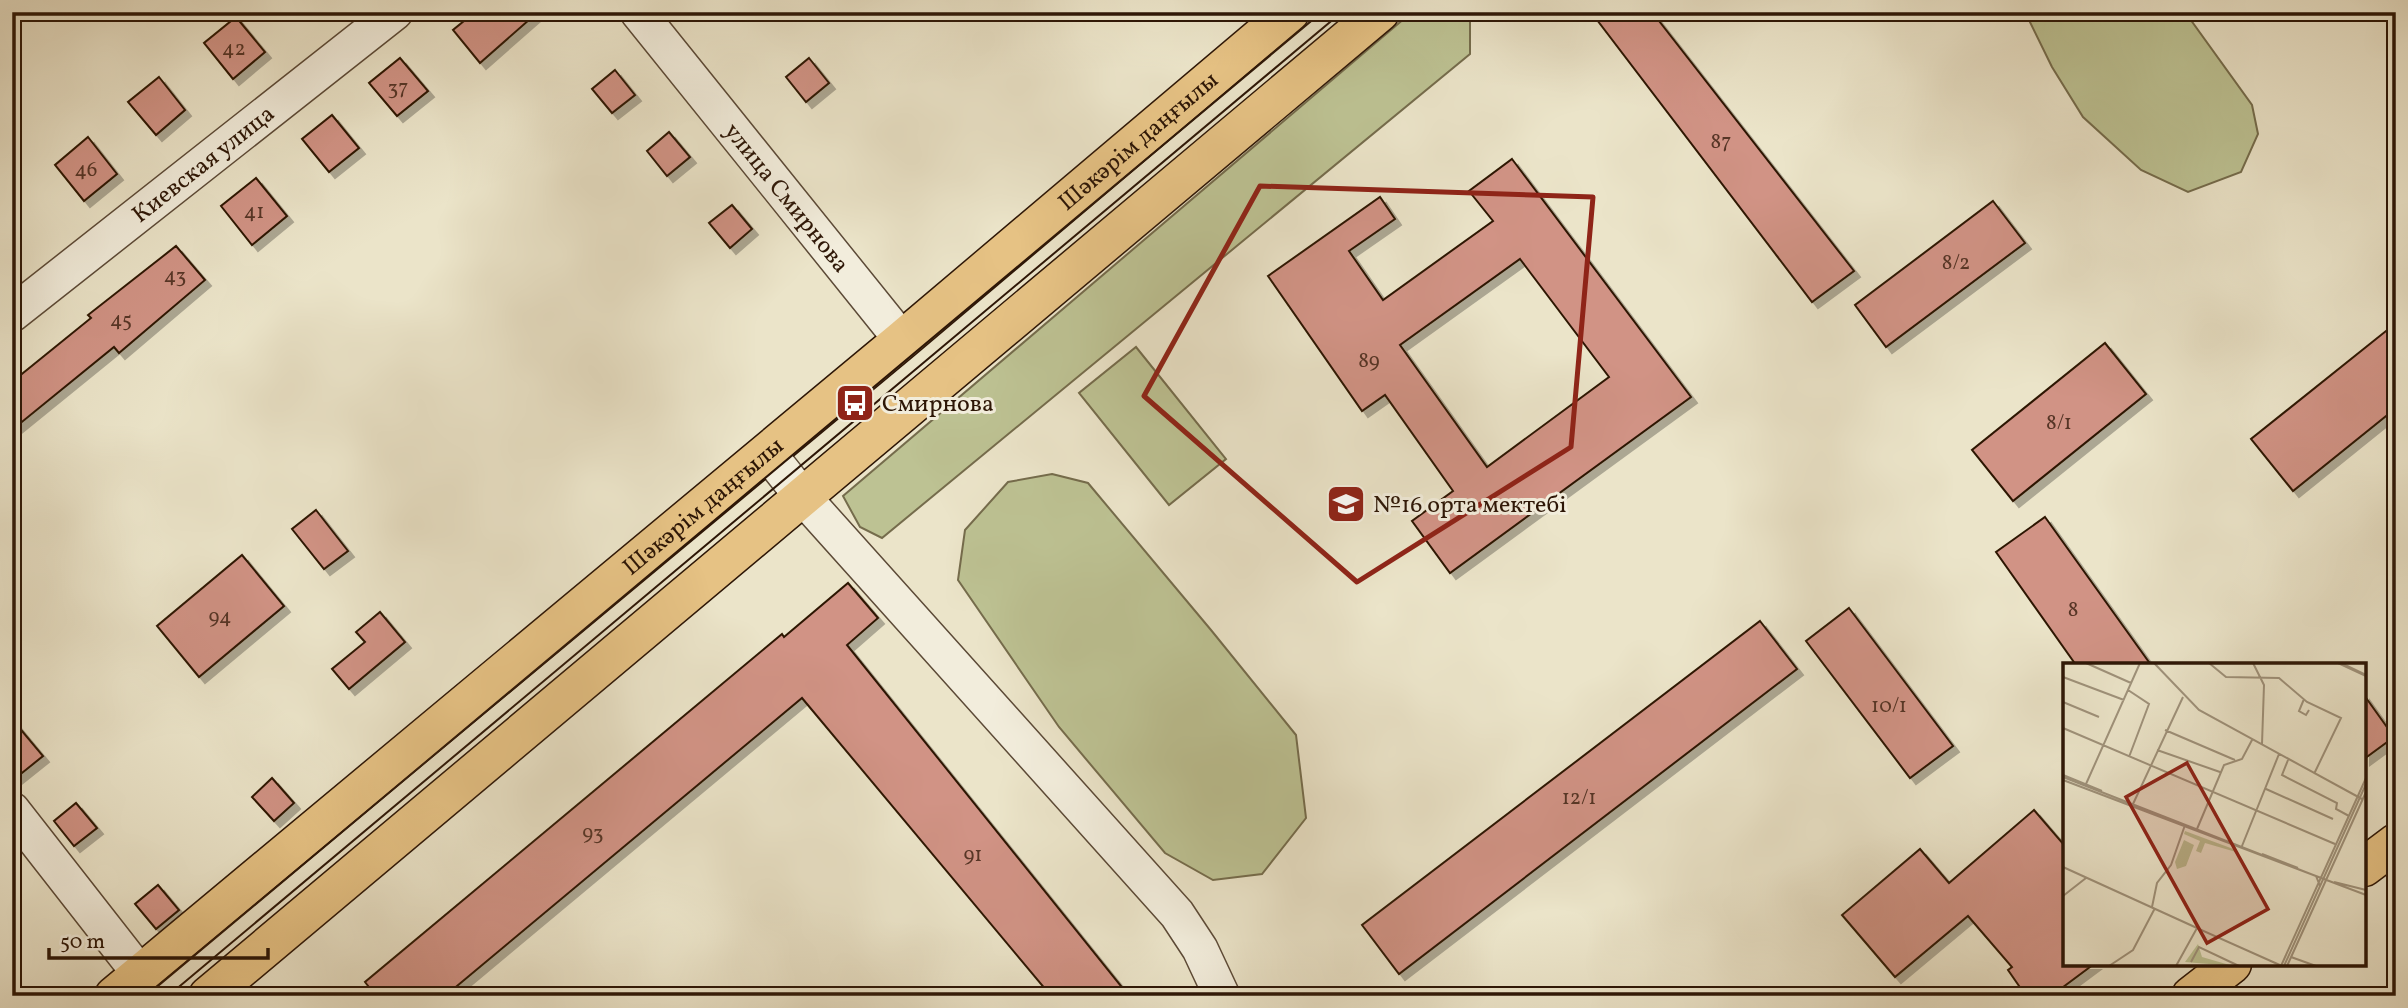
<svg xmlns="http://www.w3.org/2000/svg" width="2408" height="1008" font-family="Vollkorn,serif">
<defs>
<filter id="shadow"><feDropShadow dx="6" dy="6" stdDeviation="0" flood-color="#0004"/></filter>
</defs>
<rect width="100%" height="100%" fill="#ebe4c9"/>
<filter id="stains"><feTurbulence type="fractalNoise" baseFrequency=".00286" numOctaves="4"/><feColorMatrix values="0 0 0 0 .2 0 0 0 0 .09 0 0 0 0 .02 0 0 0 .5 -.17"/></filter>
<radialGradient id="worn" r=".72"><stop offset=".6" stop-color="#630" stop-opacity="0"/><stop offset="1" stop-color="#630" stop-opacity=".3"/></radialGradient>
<g fill="#bdc293" stroke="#756c4c" stroke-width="2">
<polygon points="1412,12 1467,12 1470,15 1470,54 882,538 860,527 843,496"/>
<polygon points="2025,12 2185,12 2252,105 2258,134 2241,172 2188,192 2141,170 2083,117 2052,67"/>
<polygon points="1136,347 1226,459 1169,505 1079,393"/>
<polygon points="1052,474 1088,483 1211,630 1296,735 1306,818 1262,874 1213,880 1165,853 1059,727 958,580 965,530 1008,482"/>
</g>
<g fill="#d19385" stroke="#2d1606" stroke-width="2" fill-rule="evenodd" filter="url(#shadow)">
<polygon points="475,12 538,12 480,63 453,30"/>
<polygon points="1591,12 1652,12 1854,271 1812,302"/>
<polygon points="236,17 265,52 233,79 204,43"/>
<polygon points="400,58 428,91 397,116 369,83"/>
<polygon points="809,58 829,83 806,102 786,77"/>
<polygon points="615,70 635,95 612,113 592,89"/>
<polygon points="159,77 185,110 156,135 128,102"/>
<polygon points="332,115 359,148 329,172 302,139"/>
<polygon points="669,132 690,157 667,176 647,151"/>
<polygon points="88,137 117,174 84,201 55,165"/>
<path d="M1512,159L1691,397L1450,573L1412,521L1453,491L1385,395L1362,411L1268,276L1380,197L1395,219L1349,251L1383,300L1493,221L1469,191ZM1520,259L1609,377L1487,467L1400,345Z"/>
<polygon points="256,178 287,216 252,245 221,206"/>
<polygon points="1993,201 2025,243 1886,347 1855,305"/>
<polygon points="732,205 752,229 730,248 709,223"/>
<polygon points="176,246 205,280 119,353 114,347 12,430 12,382 91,318 88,315"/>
<polygon points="2396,323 2396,408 2293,491 2251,439"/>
<polygon points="2105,343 2146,394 2013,501 1972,450"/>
<polygon points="316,510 348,551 324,569 292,529"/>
<polygon points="2045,517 2151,665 2076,665 1996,552"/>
<polygon points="242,555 284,606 199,677 157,626"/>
<polygon points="848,583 878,618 847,645 1129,996 1051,996 802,698 445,996 376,996 365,982 782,634 784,637"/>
<polygon points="1849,608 1953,746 1910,778 1806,641"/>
<polygon points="380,612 405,642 349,689 332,669 365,642 356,632"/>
<polygon points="1760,621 1797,669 1399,974 1362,925"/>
<polygon points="2364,695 2394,737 2364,759"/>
<polygon points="12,719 43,756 12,781"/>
<polygon points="272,778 294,803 274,821 252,797"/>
<polygon points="76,803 97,828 74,846 54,821"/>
<polygon points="2034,810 2065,846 2065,964 2094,964 2051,996 2026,996 2008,970 2012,967 1968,916 1895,977 1842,915 1920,849 1949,883"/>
<polygon points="158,885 179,910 156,929 135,904"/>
</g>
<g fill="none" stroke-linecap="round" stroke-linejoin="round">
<g stroke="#5c4a37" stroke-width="38">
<g id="minor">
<path id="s1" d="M638,12L902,340"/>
<path id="s2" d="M12,314L395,12"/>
<polyline points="767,452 802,496 1177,914 1200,949 1222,996"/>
<polyline points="12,810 141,975"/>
</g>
</g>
<g stroke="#2d1606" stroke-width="41">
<g id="major">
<polyline points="2364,867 2396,843"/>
<path id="s3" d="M114,996L902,340L1290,12"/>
<polyline points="208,996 1380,12"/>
<polyline points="2191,996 2232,964"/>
</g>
</g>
<use href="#minor" stroke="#f2eddc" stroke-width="35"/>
<use href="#major" stroke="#e6c284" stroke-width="38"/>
<g stroke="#2d1606" stroke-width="2">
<polyline points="146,996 1322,12"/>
<polyline points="168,996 1342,12"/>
</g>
</g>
<path fill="none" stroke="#8f2418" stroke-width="5" stroke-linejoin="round" d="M1260,186L1593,197L1571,447L1357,582L1144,396Z"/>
<defs>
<g id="bus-square" transform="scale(2.0125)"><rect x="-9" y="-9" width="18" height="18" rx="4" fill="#8f2418" stroke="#f2eddc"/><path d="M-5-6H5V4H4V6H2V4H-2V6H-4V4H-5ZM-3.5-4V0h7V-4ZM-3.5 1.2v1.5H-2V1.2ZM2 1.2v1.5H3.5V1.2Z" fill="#fff"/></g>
<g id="school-square" transform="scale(2.0125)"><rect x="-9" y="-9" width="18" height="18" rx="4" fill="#8f2418" stroke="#f2eddc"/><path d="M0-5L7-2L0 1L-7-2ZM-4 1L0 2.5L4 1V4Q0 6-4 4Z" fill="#fff"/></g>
</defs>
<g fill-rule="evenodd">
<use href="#bus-square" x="855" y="403"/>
<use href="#school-square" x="1346" y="504"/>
</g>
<g text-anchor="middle" stroke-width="6" stroke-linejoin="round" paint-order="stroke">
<g font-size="21" fill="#563526">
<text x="234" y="55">42</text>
<text x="398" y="94">37</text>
<text x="1721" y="148">87</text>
<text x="86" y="176">46</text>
<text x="254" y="218">41</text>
<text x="1956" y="269">8/2</text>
<text x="175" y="282">43</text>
<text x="121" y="326">45</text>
<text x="1369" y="367">89</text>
<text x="2059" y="429">8/1</text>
<text x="2073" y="616">8</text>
<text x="220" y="623">94</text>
<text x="1889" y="712">10/1</text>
<text x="1579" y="804">12/1</text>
<text x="593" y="839">93</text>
<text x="973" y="861">91</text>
</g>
<g font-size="24" fill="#2d1606" stroke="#f2eddc">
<text dy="8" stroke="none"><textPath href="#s3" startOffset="1334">Шәкәрім даңғылы</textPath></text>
<text dy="8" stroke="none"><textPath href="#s2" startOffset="243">Киевская улица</textPath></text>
<text dy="8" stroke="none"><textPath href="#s1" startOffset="238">улица Смирнова</textPath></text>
<text dy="8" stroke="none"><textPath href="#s3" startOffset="766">Шәкәрім даңғылы</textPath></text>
</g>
<g font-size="24" fill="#2d1606" stroke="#f2eddc" text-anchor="start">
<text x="882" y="411">Смирнова</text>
<text x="1373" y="512">№16 орта мектебі</text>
</g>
</g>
<g transform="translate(2063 663)">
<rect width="303" height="303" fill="#ebe4c9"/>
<path d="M122,168L173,187V189L142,180L138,190L133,188L137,178L121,171ZM121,177L131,182L123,203L114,206L112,199ZM135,281L139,294L170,303L122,299Z" fill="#bdc293"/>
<path fill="none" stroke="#9f927b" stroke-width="2" d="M23,0L68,20M91,0L136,47L299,136M146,0L163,14L216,15L244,39L278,55L251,111M190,0L201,22L199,81M275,0L303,13M278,0L303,12M0,14L61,37M65,27L86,41L66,94M241,36L236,48L243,52L246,47M0,39L36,54M0,65L272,181M102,67L172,97M94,87L157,109M225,97L219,112L274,140L273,146L286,153M0,112L39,128M0,114L253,213L257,223M0,117L303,232M23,121L77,0M203,126L270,156M70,141L120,34M134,166L161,102L179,96L189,77M179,183L216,91M199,191L235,205M0,204L134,265M271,219L303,227M0,233L23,215M89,244L94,220L108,202L122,162M228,294L253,303M128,299L136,284L176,303M46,303L70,287L92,245M113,303L134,265L219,303M218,303L303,115M221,303L303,121M224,303L303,129"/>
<path fill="#8f2418" fill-opacity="0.15" stroke="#8f2418" stroke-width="3.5" d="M124,100L205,246L144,280L63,134Z"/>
<rect width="303" height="303" fill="none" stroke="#2d1606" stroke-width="3.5"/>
</g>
<rect width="2408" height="1008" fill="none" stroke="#ebe4c9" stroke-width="42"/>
<rect x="14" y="14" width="2380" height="980" fill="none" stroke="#2d1606" stroke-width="3.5"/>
<rect x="21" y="21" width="2366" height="966" fill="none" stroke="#2d1606" stroke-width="2"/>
<path d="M49 948v10h219v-10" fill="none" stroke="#2d1606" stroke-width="3.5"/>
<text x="60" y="948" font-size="21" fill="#2d1606" stroke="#f2eddc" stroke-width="5" paint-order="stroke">50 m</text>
<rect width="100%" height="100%" filter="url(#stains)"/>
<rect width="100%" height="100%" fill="url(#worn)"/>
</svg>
